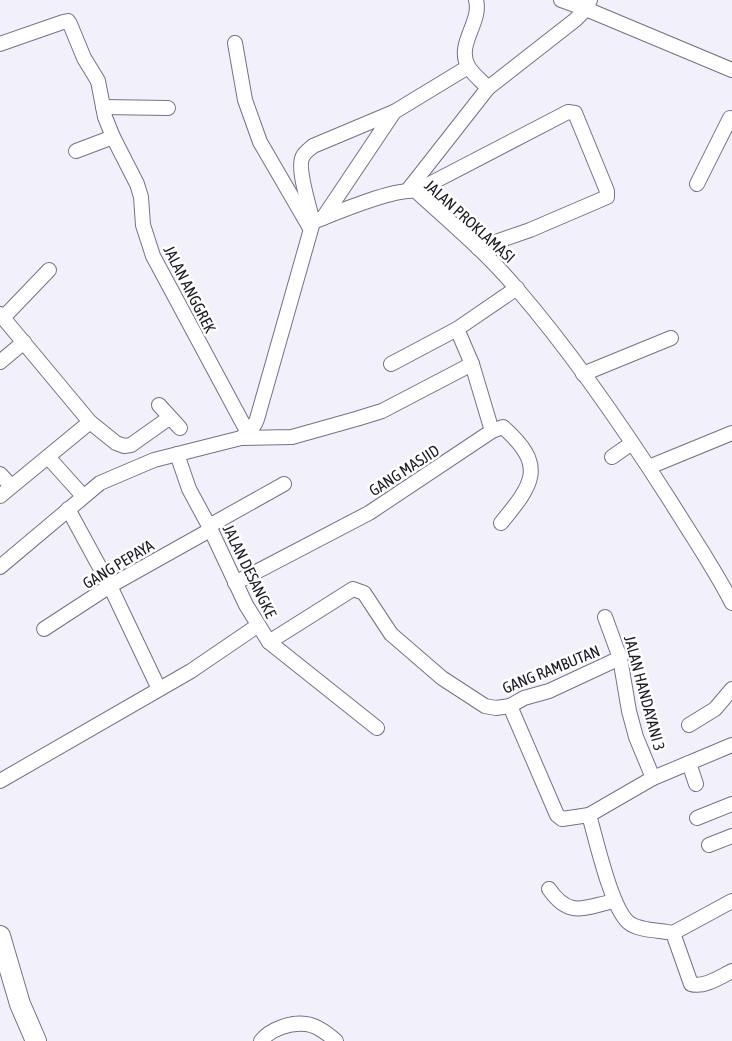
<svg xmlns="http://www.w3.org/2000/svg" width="732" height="1041" font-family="'Asap Condensed',sans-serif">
<rect width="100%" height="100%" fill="#f2f1fb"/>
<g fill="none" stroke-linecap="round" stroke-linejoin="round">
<g stroke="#757188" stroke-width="16">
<g id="minor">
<path d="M476,0C482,22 456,44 468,66C472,74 482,81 488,88"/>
<polyline points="561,0 586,9 732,70"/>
<polyline points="235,43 245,100 260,142 310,228"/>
<polyline points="0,44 63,22 68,21 70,24 84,58 98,81 105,117 113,137 137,184 141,197 143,225 153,256 248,433"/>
<polyline points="103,107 168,108"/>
<polyline points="76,151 113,137"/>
<polyline points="697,184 730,118"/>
<polyline points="408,190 488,88 575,20 586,9 590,0"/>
<polyline points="416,191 568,112 575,113 607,191 607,197 530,230 478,248"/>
<polyline points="323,218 394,112 468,67"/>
<path d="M313,222C310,209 296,167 303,156C305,152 310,149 313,146L394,112"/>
<polyline points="0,314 90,422 116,443 124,446 131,445 169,418"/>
<polyline points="3,318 49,270"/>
<polyline points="0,362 24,342"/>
<polyline points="391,364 457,329 517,288"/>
<polyline points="583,374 671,338"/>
<polyline points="159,405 180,428"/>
<path d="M492,431L503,427C547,466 533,484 501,523"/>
<polyline points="241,438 292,437 356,419 382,411 472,364"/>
<polyline points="177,454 189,489 209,526 246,605 269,642 377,728"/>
<polyline points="48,457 83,496"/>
<polyline points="612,457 632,443"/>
<polyline points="649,467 732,433"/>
<polyline points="0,474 11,486"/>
<polyline points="0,496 90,422"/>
<polyline points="68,509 110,586 159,689"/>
<polyline points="209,526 284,484"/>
<path d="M0,567L100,483L154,460L241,438C249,433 254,428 257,419L313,222C335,213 394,188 416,191C450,222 487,253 517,289C573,354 625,430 671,502C692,536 714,568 732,603"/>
<polyline points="235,583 369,513 492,431 472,364 457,329"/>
<polyline points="605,617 620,658 629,711 636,737 653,778"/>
<polyline points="44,629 110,586 210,530"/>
<polyline points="269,642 353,589 364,593 391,634 442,678 485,706 496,708 510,706 524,698 549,691 620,658"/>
<polyline points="510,706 557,815 562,819 589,815"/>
<polyline points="689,725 715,709 732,689"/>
<path d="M732,745L653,778L589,815C596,839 611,907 628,922C638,931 660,930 673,933L691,984C704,988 720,977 732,971"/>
<polyline points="689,763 696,784"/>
<polyline points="0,781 191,671 257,626"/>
<polyline points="697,818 732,804"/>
<polyline points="709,845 732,836"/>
<path d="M549,889C570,919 584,907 615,901"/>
<polyline points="673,933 732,901"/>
<path d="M261,1041C270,1029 291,1022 306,1024C317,1025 328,1034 336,1041"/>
</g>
</g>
<g stroke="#757188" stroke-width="22">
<polyline id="highway" points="0,936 20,1004 36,1041"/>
</g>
<use href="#minor" stroke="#fff" stroke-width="14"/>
<use href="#highway" stroke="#fff" stroke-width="20"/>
</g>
<g text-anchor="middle" stroke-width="5" stroke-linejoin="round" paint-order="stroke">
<g font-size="16" fill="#1b1922" stroke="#fff">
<text transform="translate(470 221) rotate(42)" y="6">JALAN PROKLAMASI</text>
<text transform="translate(190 289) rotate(63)" y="6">JALAN ANGGREK</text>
<text transform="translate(404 470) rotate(-33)" y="6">GANG MASJID</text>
<text transform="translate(118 564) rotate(-31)" y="6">GANG PEPAYA</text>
<text transform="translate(250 571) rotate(64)" y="6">JALAN DESANGKE</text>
<text transform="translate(551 669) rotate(-22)" y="6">GANG RAMBUTAN</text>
<text transform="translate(645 693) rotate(75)" y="6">JALAN HANDAYANI 3</text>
</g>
</g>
</svg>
